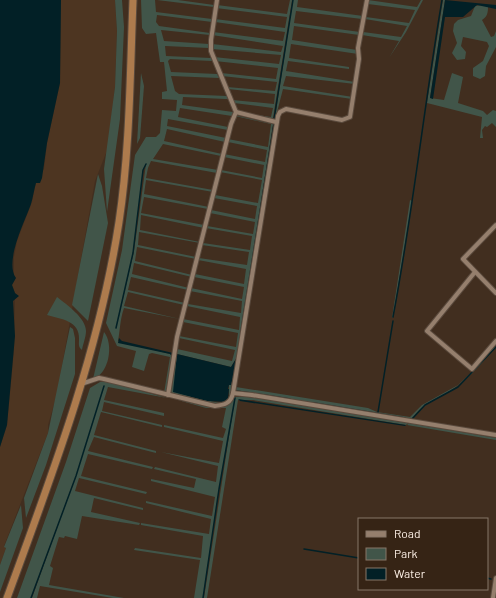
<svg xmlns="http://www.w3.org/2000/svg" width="496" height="598" font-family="Barlow,sans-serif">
<rect width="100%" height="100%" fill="#412e1f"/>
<polygon fill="#4d3521" points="61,0 115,0 117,31 115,87 108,148 95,181 57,394 48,425 48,433 4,546 6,548 0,565 0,447 7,425 14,350 15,293 12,285 14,280 14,257 17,241 32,202 36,182 44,169 47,143 60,83"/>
<g fill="#415549" fill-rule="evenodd">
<polygon points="115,0 122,0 124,27 120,119 107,212 104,169 115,87 117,31"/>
<path d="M141,0H155L156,12L212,19V22L157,15L156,22L159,26L210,33V35L161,30L164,41L209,44V48L165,46L166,56L211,58L212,61L170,59L168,61L171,72L217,74L219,78L171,76L175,91L179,94L227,96L228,99H225L183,97L182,105L233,112L232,116L180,108L178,117L228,127V130L168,119L167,126L226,138L225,142L167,129L164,141L222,154L221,156L163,144L153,159L218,170L217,173L151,161L148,168L146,178L213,190V192L146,180L144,194L209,207L208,209L144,197L141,213L204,225V228L141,215L140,230L200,242V243L139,232L138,245L196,257V259L137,247L135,261L192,275V277L134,263L132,274L189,288L188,290L131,277L128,290L185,303L184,305L128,292L124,306L180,319L124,308C120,319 120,331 118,341L170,354L172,356L167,393H164L170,357L152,353L149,354L144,371L132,367L136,351L117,346L106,323L122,250L135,155L146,137H156L160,133L162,110L176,111L177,100L162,99V92L167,91L164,62H160L156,33L146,34L142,28ZM146,164L134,251L116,329L133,253L143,170Z"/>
<polygon points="157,0 178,0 214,5 214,7"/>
<polygon points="290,0 292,0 273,118 275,118 293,0 298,0 297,7 363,16 362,19 296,11 294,23 360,32 359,35 294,26 292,40 357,50 358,54 291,44 289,58 349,67 349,69 288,61 286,71 355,82 355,84 286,76 283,86 353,97 352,99 283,89 275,120 251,114 271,117 273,108 234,103 232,100 274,104 275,94 228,89 227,87 275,91 277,82 222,76 221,73 276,79 278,68 215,61 214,57 279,64 281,55 212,49 212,44 281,52 283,46 212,35 213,32 283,41 285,32 215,22 215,19 285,28 287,17 216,8 217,5 287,14"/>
<polygon points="368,0 417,7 421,0 423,0 406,32 389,58 399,41 362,35 363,32 401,37 407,26 365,19 366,17 409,23 415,10 368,4"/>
<polygon points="443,0 445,0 430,98 444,100 452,73 463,77 458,103 483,111 487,115 493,110 496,111 496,127 492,123 487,127 485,126 482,130 483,138 480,138 482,117 427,103"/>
<path d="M483,5L488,7C488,13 487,17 482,20L491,37L494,36L496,31V47L486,66L485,76L480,79L473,76V68L483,61L489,46L487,42L463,37L461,46L466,52L465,59L457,60L452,53L457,43L453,31L454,24L458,20L471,16L475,6Z"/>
<polygon points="141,73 144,86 140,138 137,144"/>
<polygon points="235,116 238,116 273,124 237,357 231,367 177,354 177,367 191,397 220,403 226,400 228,402 220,404 171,394 170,393 177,349 232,361 235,350 179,338 179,336 236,347 238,333 183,322 183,319 239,330 240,317 187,306 188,304 241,313 242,301 190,291 191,288 242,299 244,287 194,277 195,274 244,284 246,269 198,260 199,258 247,265 249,252 202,245 203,243 250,250 252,236 206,228 207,226 253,234 255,222 210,213 211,210 255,219 257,206 214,198 215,195 258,203 262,180 220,172 221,170 262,178 264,165 224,157 224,154 265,162 267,150 228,142 228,139 268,147 271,124"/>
<polygon points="274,124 275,128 234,383 230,400 228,399 229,396 229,385 231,385 236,366"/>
<polygon points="98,174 102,186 108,223 88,321 72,305"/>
<polygon points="410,200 412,201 393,317 392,318"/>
<path d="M57,297C67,305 86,318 86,331C86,337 83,344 82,350C78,347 79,344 79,339C80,321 61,319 47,315Z"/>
<polygon points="70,327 73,329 75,338 75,374 46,465 26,518 24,498 48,433"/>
<path d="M104,332C114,344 109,374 93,379Z"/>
<path d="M496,344L493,350C482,363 471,376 457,386C441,399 424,400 412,419L235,390L236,387L368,408L377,412L410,417L422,405L458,385L475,369Z"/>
<polygon points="100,382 108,382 167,398 108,387 104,400 164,413 164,416 104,402 102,411 162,425 162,427 101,412 94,435 156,451 156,453 94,437 88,451 153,467 152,469 88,454 81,476 147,492 146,494 79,478 75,491 143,508 143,510 94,498 91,512 140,523 139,525 82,516 77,539 65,536 64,538 59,537 50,566 53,568 49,585 124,598 113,598 40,586 37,598 32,598 76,475 104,385 76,475 31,598 17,598 66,462 90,388"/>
<polygon points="234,397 249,397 408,423 406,425 253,400 238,400 207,598 204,598 235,398 219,489 203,598 194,598 200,560 134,550 135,548 201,558 203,536 141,525 141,523 209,534 211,519 146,503 146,501 212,516 215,497 151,481 151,479 194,488 196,479 154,469 155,467 216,482 218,466 161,452 219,463 223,441 164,427 164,425 223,438 226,429 222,427 226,408 206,408 178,400 209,407 230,402"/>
<polygon points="409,423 496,438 496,440 407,425"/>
<polygon points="21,505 23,528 0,592 0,565 6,548 4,547"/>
</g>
<g fill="#022026">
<path d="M0,0H61L60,83L47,143L42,178L40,183H36C34,190 33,197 31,204C25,221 4,262 16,278L12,285L15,293L19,296L13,301L15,336L7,425L0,447Z"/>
<polygon points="445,0 496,5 496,9 477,5 463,17 445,17 433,99 430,98"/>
<polygon points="119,338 122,341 173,353 172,356 170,354 118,343"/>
<polygon points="177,354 231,367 237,357 236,366 231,385 229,385 228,389 229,389 228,399 230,400 228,402 207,401 173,392"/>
<polygon points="238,399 406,425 405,426 240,401"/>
</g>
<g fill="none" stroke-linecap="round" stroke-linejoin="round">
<g stroke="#022026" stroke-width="1.5">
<polyline points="274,119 293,0"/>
<path d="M393,317C413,212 424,106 442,0"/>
<polyline points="116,328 133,253 143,170 146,164"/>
<polyline points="241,331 274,124"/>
<polyline points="236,391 251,393"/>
<polyline points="258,394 290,399"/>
<polyline points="314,403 405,418"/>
<polyline points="378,412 393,321"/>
<polyline points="412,419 425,405 458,387 496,347"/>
<polyline points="304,549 359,558"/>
<polyline points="487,578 491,579"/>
<polyline points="31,598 76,476 104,386"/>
<polyline points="203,598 219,489 235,398"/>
</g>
<g stroke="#5a4a3d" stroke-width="6">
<g id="minor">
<polyline points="236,112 276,122"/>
<polyline points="496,225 463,259 496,293"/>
<polyline points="475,272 427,331 472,369 496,341"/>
<path d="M81,384L99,378L104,379L215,406C225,405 231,403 233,393L252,395L496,435"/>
<polyline points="233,393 278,116 280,112 286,109 342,120 350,117 359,59 358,48 367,0"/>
<polyline points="168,395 177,337 231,124 236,112 211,51 211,40 217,0"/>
<polyline points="493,598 496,578"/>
</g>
</g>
<g stroke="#5a4a3d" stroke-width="9">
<path id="trunk" d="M7,598C52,475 99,352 119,222C130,149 130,74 133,0"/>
</g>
<use href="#minor" stroke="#957f6d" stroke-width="4"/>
<use href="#trunk" stroke="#ad7b4d" stroke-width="7"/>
</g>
<rect x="358" y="518" width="130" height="72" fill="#362415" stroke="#867669"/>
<rect x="366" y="531" width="20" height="6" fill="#957f6d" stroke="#867669"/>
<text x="394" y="538" font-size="12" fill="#fdf0e6">Road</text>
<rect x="366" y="548" width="20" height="12" fill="#415549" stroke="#867669"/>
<text x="394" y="558" font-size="12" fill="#fdf0e6">Park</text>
<rect x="366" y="568" width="20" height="12" fill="#022026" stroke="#867669"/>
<text x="394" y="578" font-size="12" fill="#fdf0e6">Water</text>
</svg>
